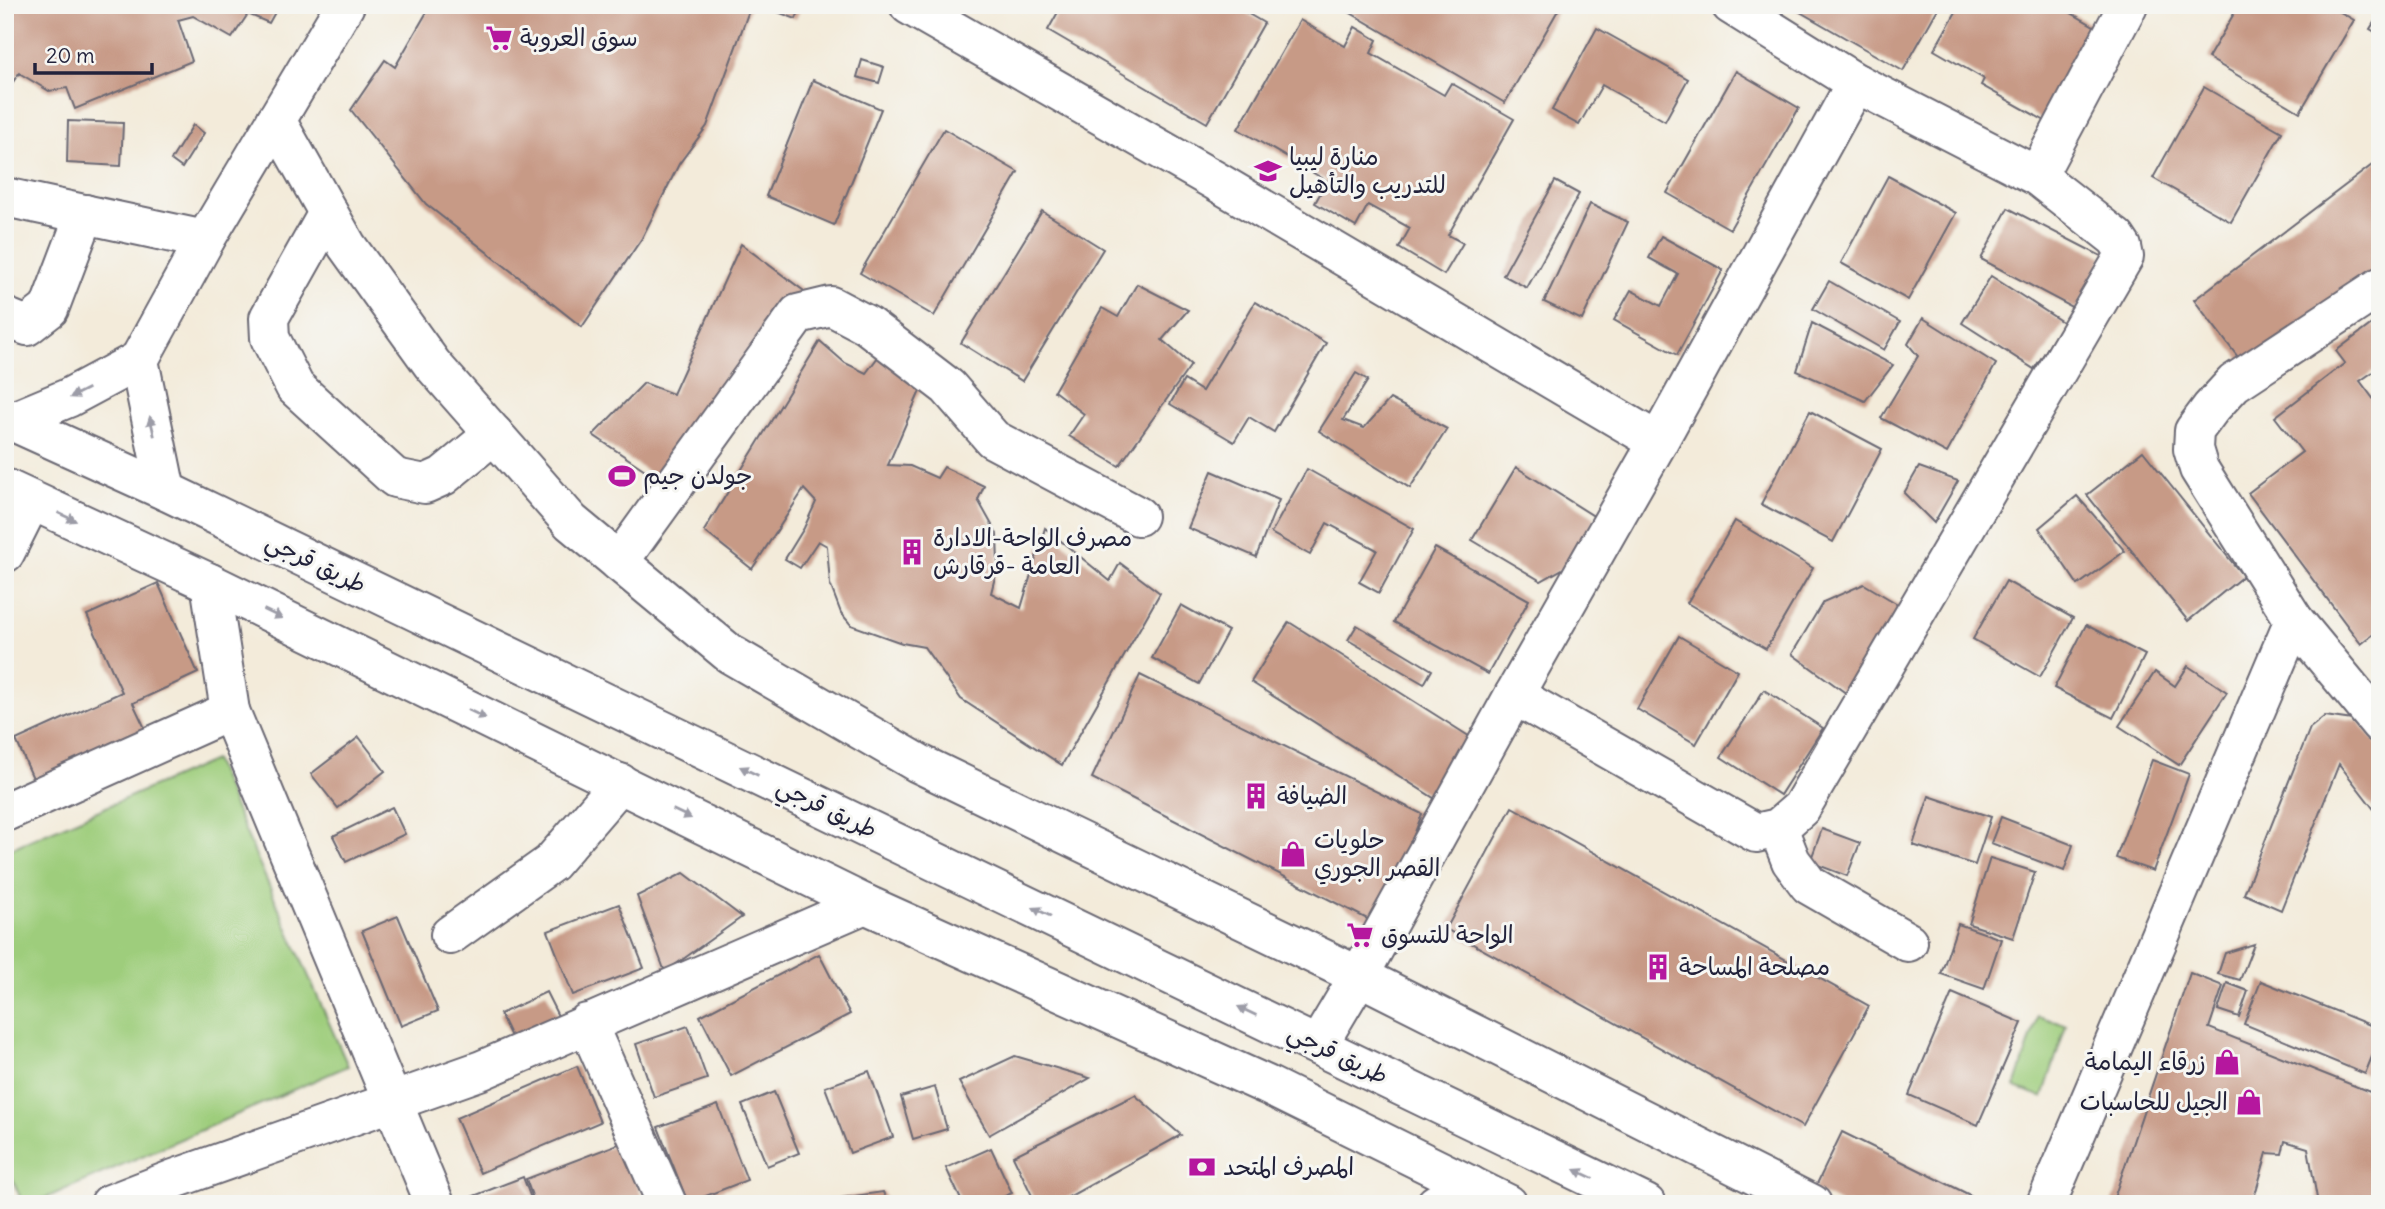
<svg xmlns="http://www.w3.org/2000/svg" width="2385" height="1209" font-family="Delius,'Playpen Sans Arabic',sans-serif">
<rect width="100%" height="100%" fill="#f6f6f2"/>
<filter id="ink" filterUnits="userSpaceOnUse"><feTurbulence type="fractalNoise" baseFrequency=".0143" numOctaves="2"/><feDisplacementMap in="SourceGraphic" scale="14" xChannelSelector="R" yChannelSelector="G"/><feConvolveMatrix kernelMatrix="1 2 1 2 8 2 1 2 1" color-interpolation-filters="sRGB"/></filter>
<filter id="wash" filterUnits="userSpaceOnUse"><feTurbulence type="fractalNoise" baseFrequency=".00686" numOctaves="4" result="noise"/><feDisplacementMap in="SourceGraphic" scale="28" xChannelSelector="R" yChannelSelector="G"/><feGaussianBlur stdDeviation="1.57" result="paint"/><feColorMatrix in="noise" values="0 0 0 0 0 0 0 0 0 0 0 0 0 0 0 0 0 1.4 0 .05"/><feComposite in="paint" operator="in"/></filter>
<g filter="url(#wash)">
<rect width="100%" height="100%" fill="#f3ebda"/>
<g fill="#9ecd7b" stroke="#60785b" stroke-width="2">
<polygon points="214,760 348,1066 32,1204 23,1204 5,1162 5,851"/>
<polygon points="2038,1016 2066,1025 2043,1097 2015,1087"/>
</g>
<g id="blocks">
<g fill="#c79a86">
<polygon points="5,5 279,5 269,23 248,14 232,38 193,16 178,20 192,61 75,109 67,88 49,91 19,73 5,94"/>
<polygon points="431,5 751,5 707,126 679,164 642,238 582,327 426,204 351,110 385,60 395,67"/>
<polygon points="768,5 802,5 796,19 767,8"/>
<polygon points="1062,5 1233,5 1264,23 1207,123 1048,30"/>
<polygon points="1337,5 1561,5 1505,103"/>
<polygon points="1788,5 1940,5 1903,71"/>
<polygon points="1960,5 2057,5 2106,33 2054,126 1981,85 1984,79 1934,50"/>
<polygon points="2239,5 2328,5 2354,20 2300,112 2208,58"/>
<polygon points="2380,13 2380,35 2370,29"/>
<polygon points="1300,20 1345,46 1355,27 1377,40 1371,53 1444,95 1451,83 1514,119 1448,235 1463,243 1444,275 1399,248 1410,228 1368,205 1356,227 1315,203 1327,181 1238,129"/>
<polygon points="1597,28 1688,79 1665,121 1602,85 1579,125 1552,110"/>
<polygon points="862,60 884,67 879,83 857,77"/>
<polygon points="1736,71 1799,108 1730,229 1667,193"/>
<polygon points="813,80 881,109 834,225 766,196"/>
<polygon points="2204,87 2282,132 2231,222 2153,178"/>
<polygon points="68,121 123,123 121,166 67,163"/>
<polygon points="193,125 204,133 182,168 171,160"/>
<polygon points="944,129 1018,172 934,316 860,273"/>
<polygon points="2380,159 2380,269 2248,370 2194,300"/>
<polygon points="1888,176 1956,213 1908,300 1841,263"/>
<polygon points="1555,181 1579,194 1527,288 1503,275"/>
<polygon points="1590,204 1628,222 1582,320 1544,302"/>
<polygon points="2008,208 2103,257 2077,310 1981,259"/>
<polygon points="1042,211 1103,249 1022,381 961,343"/>
<polygon points="1661,236 1723,270 1677,355 1614,320 1631,290 1661,306 1678,274 1649,258"/>
<polygon points="741,244 804,291 663,482 593,435 644,383 673,394"/>
<polygon points="1991,276 2064,323 2034,369 1962,323"/>
<polygon points="1829,281 1900,322 1884,350 1813,309"/>
<polygon points="1137,284 1188,310 1162,340 1191,365 1119,466 1069,436 1084,414 1054,391 1102,308 1118,317"/>
<polygon points="1255,302 1326,343 1274,432 1249,417 1234,442 1170,404 1184,380 1202,391"/>
<polygon points="1923,318 1996,364 1947,453 1881,418 1918,356 1908,344"/>
<polygon points="1812,323 1893,365 1865,401 1797,371"/>
<polygon points="2373,323 2380,333 2380,367 2360,381 2375,401 2380,397 2380,629 2361,644 2248,493 2302,452 2275,417 2345,363 2336,351"/>
<polygon points="820,341 845,363 866,373 881,353 923,384 888,465 910,466 937,478 944,467 984,486 978,500 997,534 998,565 991,593 1021,608 1045,528 1110,581 1120,563 1160,593 1062,765 961,699 924,647 902,643 851,625 841,613 830,584 827,546 818,541 800,568 785,559 804,528 816,502 804,489 752,569 704,531"/>
<polygon points="1356,373 1368,380 1343,420 1364,428 1390,399 1447,429 1410,488 1319,431"/>
<polygon points="1810,411 1882,449 1833,542 1761,504"/>
<polygon points="2143,451 2243,576 2188,621 2087,495"/>
<polygon points="1516,467 1595,517 1578,560 1541,581 1472,540"/>
<polygon points="1919,467 1958,481 1934,523 1904,493"/>
<polygon points="1307,469 1414,529 1379,593 1359,582 1377,550 1327,523 1310,555 1271,533"/>
<polygon points="1212,471 1279,500 1256,557 1188,528"/>
<polygon points="2077,496 2125,551 2078,585 2039,528"/>
<polygon points="1735,521 1813,568 1766,649 1687,603"/>
<polygon points="1435,548 1529,600 1488,674 1394,622"/>
<polygon points="2006,581 2073,618 2040,677 1973,639"/>
<polygon points="158,583 198,673 133,703 152,743 40,794 16,740 122,692 87,615"/>
<polygon points="1864,584 1906,609 1854,699 1792,654 1823,602"/>
<polygon points="1181,605 1228,631 1199,684 1152,658"/>
<polygon points="1289,622 1475,740 1437,800 1251,682"/>
<polygon points="1357,625 1432,670 1424,684 1348,640"/>
<polygon points="2086,625 2145,655 2113,718 2054,688"/>
<polygon points="1679,636 1738,671 1696,744 1637,709"/>
<polygon points="2188,666 2227,692 2179,765 2119,726 2155,672 2175,686"/>
<polygon points="1140,675 1422,814 1379,925 1092,778"/>
<polygon points="1764,690 1823,728 1780,795 1721,757"/>
<polygon points="2325,716 2359,721 2380,749 2380,817 2339,764 2281,910 2244,894 2310,728"/>
<polygon points="359,737 385,771 338,808 311,774"/>
<polygon points="2152,760 2189,774 2153,871 2116,858"/>
<polygon points="1929,796 1991,817 1975,865 1913,845"/>
<polygon points="392,807 405,834 346,862 333,836"/>
<polygon points="1512,807 1869,1006 1803,1127 1446,929"/>
<polygon points="2001,817 2073,845 2064,871 1991,843"/>
<polygon points="1822,829 1860,843 1847,876 1810,862"/>
<polygon points="1990,858 2035,872 2013,938 1969,924"/>
<polygon points="684,873 742,917 665,972 637,896"/>
<polygon points="619,904 644,968 573,995 548,931"/>
<polygon points="398,916 438,1011 401,1026 362,931"/>
<polygon points="1958,924 2001,939 1984,989 1941,974"/>
<polygon points="2254,944 2240,980 2218,974 2225,953"/>
<polygon points="819,954 850,1014 731,1076 700,1016"/>
<polygon points="2190,973 2223,986 2209,1028 2380,1096 2380,1204 2318,1204 2308,1148 2285,1141 2282,1154 2267,1153 2254,1198 2265,1200 2267,1204 2112,1204"/>
<polygon points="2261,981 2380,1029 2380,1037 2365,1074 2244,1024"/>
<polygon points="2227,983 2248,991 2239,1017 2218,1010"/>
<polygon points="546,992 562,1024 516,1047 500,1014"/>
<polygon points="1952,993 2022,1023 1978,1125 1909,1095"/>
<polygon points="688,1026 707,1079 654,1097 636,1044"/>
<polygon points="1015,1056 1090,1078 989,1135 959,1082"/>
<polygon points="577,1066 600,1122 480,1173 456,1118"/>
<polygon points="869,1071 893,1137 850,1153 825,1087"/>
<polygon points="935,1087 947,1129 913,1139 901,1097"/>
<polygon points="774,1092 799,1153 767,1166 742,1105"/>
<polygon points="1135,1095 1181,1135 1056,1204 1036,1204 1013,1156"/>
<polygon points="718,1105 747,1180 688,1203 658,1127"/>
<polygon points="1842,1132 1988,1204 1841,1204 1814,1190"/>
<polygon points="621,1143 645,1204 535,1204 526,1179"/>
<polygon points="991,1148 1012,1193 987,1204 963,1204 946,1168"/>
<polygon points="523,1177 533,1204 468,1204 466,1199"/>
<polygon points="883,1192 888,1204 812,1204 811,1202"/>
</g>
</g>
</g>
<g filter="url(#ink)">
<use href="#blocks" fill-opacity="0" stroke="#6b6873" stroke-width="2"/>
<g fill="none" stroke-linecap="round" stroke-linejoin="round">
<g stroke="#6b6873" stroke-width="42">
<g id="minor">
<polyline points="909,5 1214,180 1658,442"/>
<polyline points="276,120 347,246 432,364 571,522 730,654 918,763 1359,976 1812,1204"/>
<polyline points="2037,176 2128,5"/>
<polyline points="5,197 205,240"/>
<polyline points="328,213 269,318 270,338 295,387 395,478 425,484 443,476 494,434"/>
<polyline points="2380,287 2234,383 2211,408 2194,431 2193,449 2199,469 2294,620 2380,724"/>
<polyline points="5,317 27,326 49,309 85,214"/>
<polyline points="139,360 166,491"/>
<polyline points="13,421 68,398 139,360 205,240 345,5"/>
<polyline points="5,553 31,501"/>
<polyline points="619,562 798,314 831,306 867,325 948,387 993,439 1138,516"/>
<polyline points="1514,695 1756,833 1778,828 1801,808 2124,257 2122,247 2116,238 2037,176 1856,83 1731,5"/>
<polyline points="230,711 435,1204"/>
<polyline points="5,812 230,711 210,583"/>
<polyline points="1778,828 1791,861 1809,885 1908,942"/>
<polyline points="450,935 551,863 620,783"/>
<polyline points="587,1023 667,1204"/>
<polyline points="1318,1045 1359,976 1514,695 1658,442 1856,83"/>
<polyline points="110,1204 174,1179 482,1070 865,904"/>
<polyline points="1436,1204 1470,1185"/>
<polyline points="2046,1204 2294,620"/>
</g>
</g>
<g stroke="#6b6873" stroke-width="42">
<g id="highway">
<polyline points="5,418 166,491 1646,1204"/>
<polyline points="5,488 210,583 865,904 1267,1085 1508,1204"/>
</g>
</g>
<use href="#minor" stroke="#fff" stroke-width="38"/>
<use href="#highway" stroke="#fff" stroke-width="38"/>
</g>
<defs><path id="oneway-solid" d="M-6-.8H1V-3.2L6.5 0L1 3.2V.8H-6Z" transform="scale(1.75)"/></defs>
<g fill="#9c9ca7">
<use href="#oneway-solid" transform="translate(79 393) rotate(153)"/>
<use href="#oneway-solid" transform="translate(152 426) rotate(-103)"/>
<use href="#oneway-solid" transform="translate(67 517) rotate(25)"/>
<use href="#oneway-solid" transform="translate(273 614) rotate(26)"/>
<use href="#oneway-solid" transform="translate(477 714) rotate(26)"/>
<use href="#oneway-solid" transform="translate(749 771) rotate(-154)"/>
<use href="#oneway-solid" transform="translate(682 814) rotate(26)"/>
<use href="#oneway-solid" transform="translate(1042 912) rotate(-154)"/>
<use href="#oneway-solid" transform="translate(1247 1011) rotate(-154)"/>
<use href="#oneway-solid" transform="translate(1584 1174) rotate(-154)"/>
</g>
</g>
<defs>
<g id="supermarket-bare" transform="scale(2.1)"><path d="M-6-5.5h2.5l.6 2H6L4.5 2H-2.5L-4.4-4H-6ZM-1.5 3.2a1.3 1.3 0 1 0 .1 0ZM3 3.2a1.3 1.3 0 1 0 .1 0Z" fill="#b5179e" stroke="#f6f6f2" stroke-width="2.5" paint-order="stroke"/></g>
<g id="university-bare" transform="scale(2.1)"><path d="M0-5L7-2L0 1L-7-2ZM-4 1L0 2.5L4 1V4Q0 6-4 4Z" fill="#b5179e" stroke="#f6f6f2" stroke-width="2.5" paint-order="stroke"/></g>
<g id="stadium-bare" transform="scale(2.1)"><path d="M0-5a6.5 5 0 1 0 0 10a6.5 5 0 1 0 0-10ZM-3.5-1.8h7v3.6h-7Z" fill="#b5179e" stroke="#f6f6f2" stroke-width="2.5" paint-order="stroke"/></g>
<g id="building-bare" transform="scale(2.1)"><path d="M-4-6H4V6H1V3H-1V6H-4ZM-2.5-4.3h1.7v1.8h-1.7ZM.8-4.3h1.7v1.8H.8ZM-2.5-1h1.7V.8h-1.7ZM.8-1h1.7V.8H.8Z" fill="#b5179e" stroke="#f6f6f2" stroke-width="2.5" paint-order="stroke"/></g>
<g id="shop-bare" transform="scale(2.1)"><path d="M-5-2.5h2.3a2.7 3.5 0 0 1 5.4 0H5L5.5 6h-11ZM-1.5-2.5h3a1.5 2.3 0 0 0-3 0Z" fill="#b5179e" stroke="#f6f6f2" stroke-width="2.5" paint-order="stroke"/></g>
<g id="bank-bare" transform="scale(2.1)"><path d="M-6-4H6V4H-6ZM0-2.3a2.3 2.3 0 1 0 0 4.6a2.3 2.3 0 1 0 0-4.6Z" fill="#b5179e" stroke="#f6f6f2" stroke-width="2.5" paint-order="stroke"/></g>
</defs>
<g fill-rule="evenodd">
<use href="#supermarket-bare" x="499" y="38"/>
<use href="#university-bare" x="1268" y="171"/>
<use href="#stadium-bare" x="622" y="476"/>
<use href="#building-bare" x="912" y="552"/>
<use href="#building-bare" x="1256" y="796"/>
<use href="#shop-bare" x="1293" y="854"/>
<use href="#supermarket-bare" x="1360" y="935"/>
<use href="#building-bare" x="1658" y="967"/>
<use href="#shop-bare" x="2227" y="1062"/>
<use href="#shop-bare" x="2249" y="1102"/>
<use href="#bank-bare" x="1202" y="1167"/>
</g>
<g text-anchor="middle" stroke-width="6" stroke-linejoin="round" paint-order="stroke">
<g font-size="24" fill="#22223b" stroke="#f6f6f2" text-anchor="start">
<text x="520" y="46">سوق العروبة</text>
<text x="1289" y="165">منارة ليبيا<tspan x="1289" dy="28">للتدريب والتأهيل</tspan></text>
<text x="643" y="484">جولدن جيم</text>
<text x="933" y="546">مصرف الواحة-الادارة<tspan x="933" dy="28">العامة -قرقارش</tspan></text>
<text x="1277" y="804">الضيافة</text>
<text x="1314" y="848">حلويات<tspan x="1314" dy="28">القصر الجوري</tspan></text>
<text x="1381" y="943">الواحة للتسوق</text>
<text x="1679" y="975">مصلحة المساحة</text>
<text x="2206" y="1070" text-anchor="end">زرقاء اليمامة</text>
<text x="2228" y="1110" text-anchor="end">الجيل للحاسبات</text>
<text x="1223" y="1175">المصرف المتحد</text>
</g>
<g font-size="24" fill="#22223b" stroke="#f6f6f2">
<text transform="translate(316 563) rotate(26)" y="8">طريق قرجي</text>
<text transform="translate(827 808) rotate(26)" y="8">طريق قرجي</text>
<text transform="translate(1338 1054) rotate(26)" y="8">طريق قرجي</text>
</g>
</g>
<rect width="2385" height="1209" fill="none" stroke="#f6f6f2" stroke-width="28"/>
<path d="M35 63v10h117v-10" fill="none" stroke="#22223b" stroke-width="3.5"/>
<text x="46" y="63" font-size="21" fill="#22223b" stroke="#f6f6f2" stroke-width="5" paint-order="stroke">20 m</text>
</svg>
